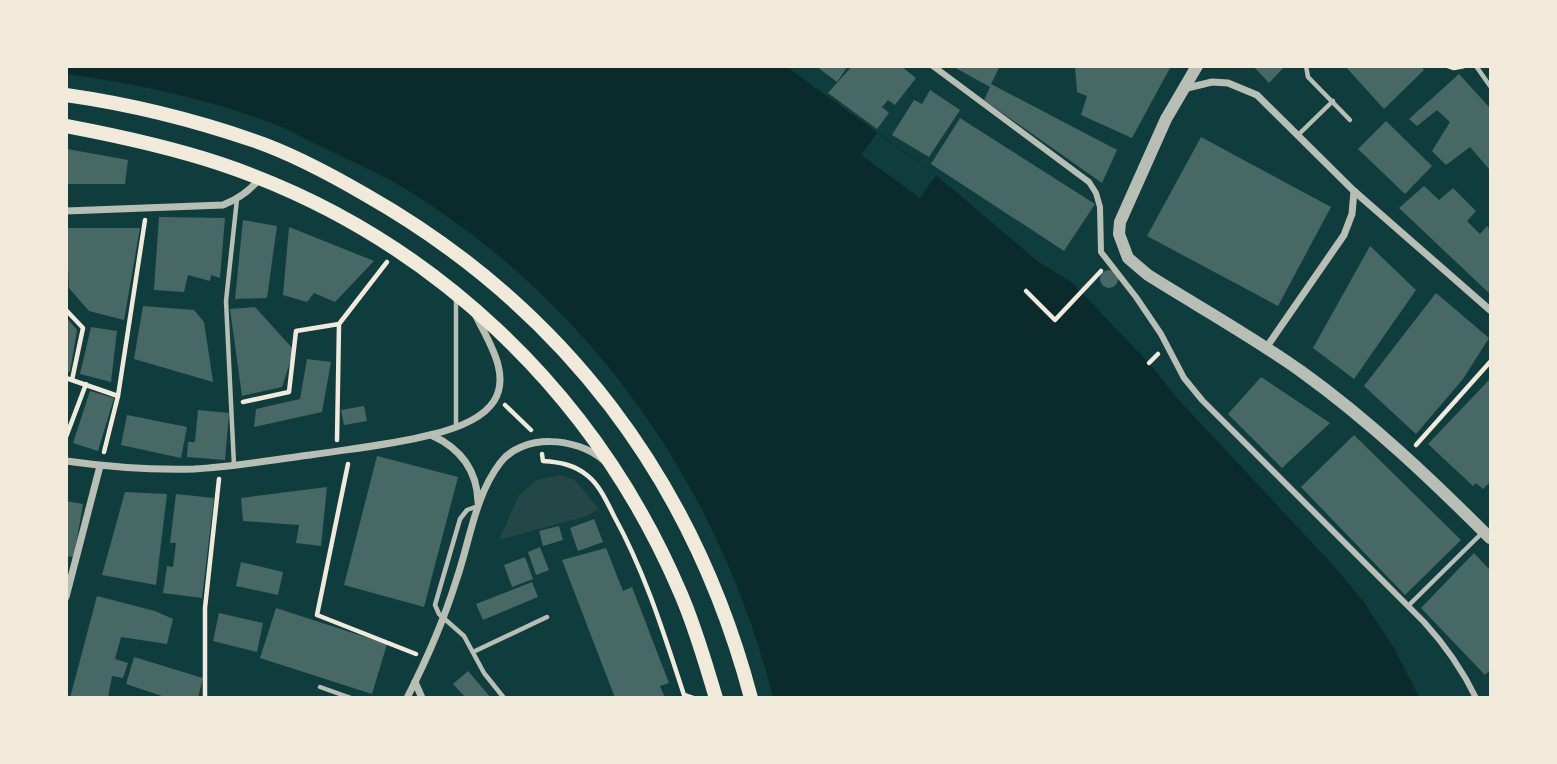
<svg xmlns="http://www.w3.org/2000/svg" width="1557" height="764" font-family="'Playfair Display',serif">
<rect width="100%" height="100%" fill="#0f3d3e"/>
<polygon fill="#244646" points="560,475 575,480 599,509 587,516 499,540 519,495 537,480"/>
<path fill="#0a2a2b" d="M67,66L787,67L936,175L1037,261L1071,282L1081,292L1149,363L1176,397L1332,564L1363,601L1394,648L1419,697H773C719,486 592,303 404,188C379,173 351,161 324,148C307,140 290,130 272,123C206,98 136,84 67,74Z"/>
<polygon fill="#0f3d3e" points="877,133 936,175 920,198 861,155"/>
<g fill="#486865">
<polygon points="816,66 848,66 837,82"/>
<polygon points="852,66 901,66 916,78 895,105 888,100 882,107 889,113 877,129 828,93"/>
<polygon points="952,66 1000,66 991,84 1117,150 1102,183 984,100 990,87"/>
<polygon points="1075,66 1171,66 1132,138 1081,115 1087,96 1077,92"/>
<polygon points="1253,66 1285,66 1269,83"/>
<polygon points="1345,66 1421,66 1424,70 1384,109"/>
<polygon points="1459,74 1490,108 1490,170 1470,147 1446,165 1432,151 1450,122 1437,110 1417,126 1409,119"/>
<polygon points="930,90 960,110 929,157 892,135 914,100 922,104"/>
<polygon points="960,118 1095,204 1064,251 931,164"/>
<polygon points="1386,121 1432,166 1405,194 1358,149"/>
<polygon points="1201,137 1331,207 1278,306 1147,236"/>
<polygon points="67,149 128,160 125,184 66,184"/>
<polygon points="1424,186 1439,200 1453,188 1476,211 1467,221 1480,234 1487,226 1490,229 1490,294 1399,208"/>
<polygon points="159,217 225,218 220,278 211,275 210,281 188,275 184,292 154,290"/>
<polygon points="243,220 277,226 267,298 235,299"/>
<polygon points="289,227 374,261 335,302 314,293 307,302 283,295"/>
<polygon points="66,228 140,228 124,320 89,311 69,288"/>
<polygon points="1370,246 1416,290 1354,379 1313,348"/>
<circle cx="1109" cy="279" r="9"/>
<polygon points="1436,293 1489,338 1463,379 1416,434 1364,386"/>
<polygon points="143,306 194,310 204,322 213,382 134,359"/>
<polygon points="255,307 294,350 282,387 242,396 230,309"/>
<polygon points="66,317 77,330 70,372 66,371"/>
<polygon points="91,327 117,331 111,382 80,374"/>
<polygon points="307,359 331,362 322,412 254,427 256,409 300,399"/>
<polygon points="1261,377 1330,423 1282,468 1228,414"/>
<polygon points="1490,379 1490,482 1483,489 1476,483 1473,486 1428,444"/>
<polygon points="90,391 114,398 98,451 73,443"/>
<polygon points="364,406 367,421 344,425 341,410"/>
<polygon points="198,410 229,413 225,460 187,457 188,442 195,442"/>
<polygon points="127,415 187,427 181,458 121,445"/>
<polygon points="1354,435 1461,540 1405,595 1301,487"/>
<polygon points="377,456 458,477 424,607 344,585"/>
<polygon points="327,487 321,546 296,543 299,525 243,521 241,498"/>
<polygon points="125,492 167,494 156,585 102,575"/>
<polygon points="176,494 214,498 202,598 163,593 167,566 173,567 176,543 170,543"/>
<polygon points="66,501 83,504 74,557 66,556"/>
<polygon points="594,519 603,542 578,551 570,528"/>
<polygon points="559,526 563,540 543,546 539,531"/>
<polygon points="540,547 549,570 536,575 528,552"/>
<polygon points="606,548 623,591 632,587 669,683 660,686 665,698 615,698 562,560"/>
<polygon points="1474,553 1490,570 1490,670 1485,675 1421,608"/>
<polygon points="525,557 533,579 512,587 504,565"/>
<polygon points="241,562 283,572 278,595 236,586"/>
<polygon points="532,582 538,597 483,620 476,604"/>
<polygon points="97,596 155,611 173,619 167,644 121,637 115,659 128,663 123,678 112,676 108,698 70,698"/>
<polygon points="276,608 387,644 372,694 260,658"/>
<polygon points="219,613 263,623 257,652 213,641"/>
<polygon points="134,657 203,678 198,698 168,698 126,684"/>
<polygon points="468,671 491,698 466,698 453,684"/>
</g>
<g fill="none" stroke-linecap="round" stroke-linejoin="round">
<g stroke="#f1e9da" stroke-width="4.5">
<polyline points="1448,66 1454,68 1464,66"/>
<polyline points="1026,291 1055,320 1101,271"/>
<polyline points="66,310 83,328 72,380"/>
<polyline points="1149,363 1158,354"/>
<polyline points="66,378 118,396"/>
<polyline points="243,402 289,392 296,331 339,324"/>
<polyline points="505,405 531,430"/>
<polyline points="66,437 86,384"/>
<polyline points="337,440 339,324 387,262"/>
<polyline points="1416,445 1490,362"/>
<polyline points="104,452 118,396 145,220"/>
<path d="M542,454L543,461C560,462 575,465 588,476C600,486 607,502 614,516C645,572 664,634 684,695L693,698"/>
<polyline points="348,464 317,615 416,654"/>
<polyline points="205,698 205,608 219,479"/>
</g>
<g stroke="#b8beb3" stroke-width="4.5">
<polyline points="1306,66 1308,77 1350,120"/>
<polyline points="1476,66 1490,86"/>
<polyline points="1299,134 1333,101"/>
<polyline points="456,301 456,426"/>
<polyline points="234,465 226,301 237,199"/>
<polyline points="478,506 467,510 460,519 435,605 439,614 464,636 484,673 504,698"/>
<polyline points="1408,606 1483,532"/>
<polyline points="473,652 547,617"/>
<polyline points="320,687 351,698"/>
</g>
<path stroke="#b8beb3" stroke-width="6" d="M933,66L1089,182L1096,193L1100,207L1101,252L1136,297L1161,334L1184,378L1202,400L1424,622C1445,645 1462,669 1476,698"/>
<g stroke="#b8beb3" stroke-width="7">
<polyline points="1183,89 1212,82 1228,83 1257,95 1354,191 1490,310"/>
<path d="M66,211L223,205C238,199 249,192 259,179"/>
<polyline points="1266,348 1344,235 1352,214 1354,191"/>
<path d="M431,435C460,448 477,469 478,502"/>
<path d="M66,461C108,467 151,470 194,469C233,467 271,460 310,455C349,449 391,445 430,435C451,430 482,420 494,401C511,374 488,341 476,316"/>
<polyline points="66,597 100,466"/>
<polyline points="415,682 422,698"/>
<path d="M407,698C427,659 444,620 457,578C470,540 475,496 500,463C522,433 577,437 603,460"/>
</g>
<path stroke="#b8beb3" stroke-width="12" d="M1197,66L1166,119L1120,222L1119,234L1128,258L1148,275C1199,307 1253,337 1302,372C1370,421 1431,479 1490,538"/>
<g stroke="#f1e9da" stroke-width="14">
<path d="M66,95C129,104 191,119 252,140C291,153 330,174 366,195C563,307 693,479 751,698"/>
<path d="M66,126C119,136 170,147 221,164C429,234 594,391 680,592C695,626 705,662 716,698"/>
</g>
</g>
<rect width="1557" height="764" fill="none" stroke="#f1e9da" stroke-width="136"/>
</svg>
